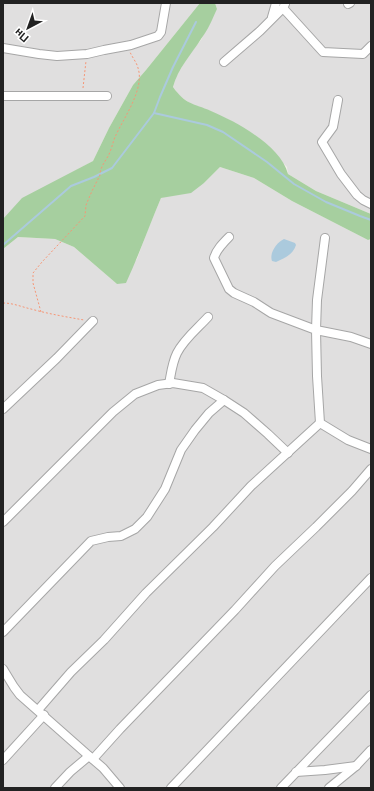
<svg xmlns="http://www.w3.org/2000/svg" width="374" height="791" font-family="Barlow,sans-serif">
<rect width="100%" height="100%" fill="#f2f0e9"/>
<g fill="#e0dfdf">
<polygon points="3,3 200,3 146,70 133,85 109,128 93,161 64,177 7,216 3,219"/>
<polygon points="215,3 371,3 371,214 316,191 288,174 287,167 259,138 229,120 210,111 191,104 180,96 173,87 176,77 189,55 201,40 217,9"/>
<polygon points="220,167 254,178 292,201 368,240 371,239 371,788 3,788 3,249 18,237 55,239 74,247 117,284 137,259 148,229 161,198 204,183"/>
</g>
<path fill="#a6cf9f" d="M200,3H215L217,9C212,20 208,30 201,39C191,55 178,68 173,87C186,105 193,103 211,111C237,122 281,146 288,174L316,191L371,214V239L368,240L292,201L254,178L220,167L204,183L191,193L161,198C149,226 139,255 126,283L117,284L74,247L55,239L18,237L3,249V219L22,198L93,161L109,128L133,85L146,70Z"/>
<path fill="#abcadd" d="M284,239L295,243L296,245C293,255 284,258 276,262L272,261C269,253 277,242 284,239Z"/>
<g fill="none" stroke-linecap="round" stroke-linejoin="round">
<g stroke="#abcadd" stroke-width="2">
<polyline points="154,113 207,125 223,132 267,162 294,184 326,202 360,216 371,220"/>
<polyline points="3,245 71,186 94,177 112,168 154,113 160,97 173,67 196,22"/>
</g>
<g stroke="#a6a6a6" stroke-width="10">
<g id="minor">
<polyline points="348,4 350,3"/>
<polyline points="283,8 323,52 363,54 371,46"/>
<polyline points="272,17 276,3"/>
<polyline points="3,48 39,54 57,56 87,54 104,50 131,45 158,36 161,32 166,3"/>
<polyline points="224,62 260,31 283,8 285,4"/>
<polyline points="3,96 107,96"/>
<polyline points="338,100 333,127 322,142 341,174 357,195 363,200 371,204"/>
<path d="M229,237C223,243 216,250 214,258L229,289L234,293L254,302L271,313L316,330L317,376L320,423L348,440L371,449"/>
<polyline points="325,238 317,300 316,330 351,337 371,344"/>
<path d="M169,384C171,374 172,363 177,353C184,339 198,328 208,317"/>
<polyline points="3,409 57,358 93,321"/>
<polyline points="3,522 113,412 135,394 158,385 173,383 203,388 224,400 244,413 268,434 288,453"/>
<polyline points="3,632 91,541 108,537 121,536 135,529 147,517 165,489 181,450 195,430 209,413 224,400"/>
<polyline points="3,669 14,687 20,695 89,756 103,768 120,788"/>
<polyline points="38,710 71,672 104,640 146,593 213,527 251,486 320,423"/>
<polyline points="93,759 120,729 235,610 275,566 316,527 352,491 371,469"/>
<polyline points="3,760 44,715"/>
<polyline points="296,772 325,770 356,766"/>
<polyline points="55,788 70,772 89,756"/>
<polyline points="171,788 371,578"/>
<polyline points="281,788 371,695"/>
<polyline points="329,788 356,766 371,750"/>
</g>
</g>
<g stroke="#f69676" stroke-width="1" stroke-dasharray="2 2" stroke-linecap="butt">
<polyline points="83,88 86,61"/>
<path d="M3,303C13,303 22,307 31,309C49,314 67,317 84,320"/>
<path d="M41,312L33,283V273L42,262L85,216L86,205L92,191L100,175C100,166 107,160 110,152C112,147 113,142 115,137C123,119 145,89 138,68C137,63 132,57 130,52"/>
</g>
<use href="#minor" stroke="#fff" stroke-width="8"/>
</g>
<rect width="374" height="791" fill="none" stroke="#222222" stroke-width="8"/>
<g transform="translate(28 28) rotate(221)" stroke="#ffffff" stroke-width="3" paint-order="stroke">
<path d="M0-3L7 15L0 10L-7 15Z" fill="#222222"/>
<text y="-6" font-size="11" font-weight="bold" text-anchor="middle" fill="#222222">Пн</text>
</g>
</svg>
